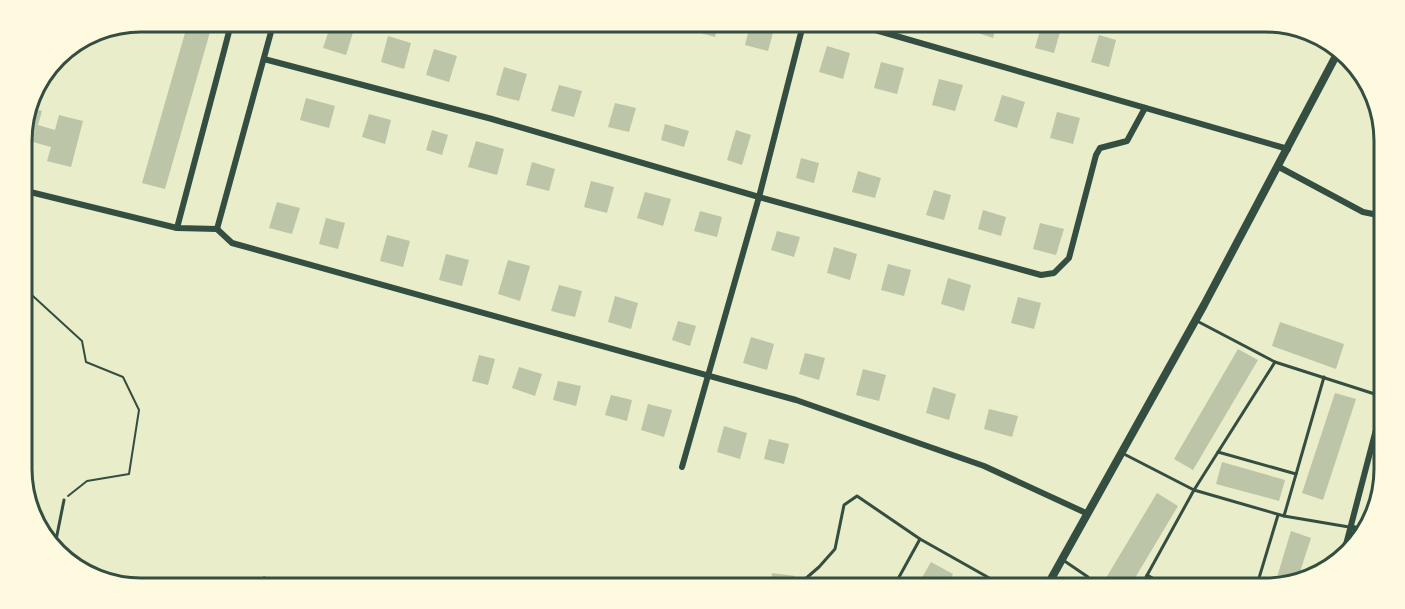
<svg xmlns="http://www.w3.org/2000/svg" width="1405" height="609" font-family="Inter,sans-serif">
<rect width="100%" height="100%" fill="#e9edc9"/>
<g fill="#bcc5a7">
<polygon points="332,21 356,23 346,55 323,48"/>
<polygon points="684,21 719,21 715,37 682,28"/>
<polygon points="751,21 760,21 775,25 768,51 745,45"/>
<polygon points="982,21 998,21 993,38 978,33"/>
<polygon points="187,26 210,32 165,189 142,183"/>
<polygon points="1041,27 1060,32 1054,53 1035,48"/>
<polygon points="1099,35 1116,40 1109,67 1091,62"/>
<polygon points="388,36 411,43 404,69 381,62"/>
<polygon points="827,46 850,53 843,79 819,72"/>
<polygon points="434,49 457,56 449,82 426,75"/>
<polygon points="881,62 904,68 897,94 874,88"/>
<polygon points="504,67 527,74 519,101 496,95"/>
<polygon points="43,75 34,109 42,111 38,125 55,130 59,115 83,121 71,167 47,161 51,147 33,142 31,151 21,148 21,133 33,88"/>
<polygon points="939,79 963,85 955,111 932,105"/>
<polygon points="559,85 582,91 574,117 551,111"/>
<polygon points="1002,95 1025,102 1017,128 994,121"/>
<polygon points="306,98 335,106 329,128 300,120"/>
<polygon points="615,103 636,108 629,132 608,127"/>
<polygon points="1057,112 1080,118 1073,144 1050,138"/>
<polygon points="369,114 391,120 385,144 362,137"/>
<polygon points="665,124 689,131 684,147 661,140"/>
<polygon points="432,130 448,135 442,155 426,150"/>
<polygon points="736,130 751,135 742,165 727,160"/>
<polygon points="476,141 504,149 497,175 468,167"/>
<polygon points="801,158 819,163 814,183 796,178"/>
<polygon points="532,162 555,169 549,191 526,185"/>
<polygon points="858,171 881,178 875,198 852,192"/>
<polygon points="591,181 614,187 607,213 584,207"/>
<polygon points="934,190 951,195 944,220 926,215"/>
<polygon points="645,192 671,199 663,226 637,218"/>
<polygon points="277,202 300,208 292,234 269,228"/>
<polygon points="983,210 1006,217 1001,236 978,229"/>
<polygon points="700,211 722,217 717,237 694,231"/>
<polygon points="326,218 345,223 338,249 319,244"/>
<polygon points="1040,223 1064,229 1056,255 1033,249"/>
<polygon points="777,231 800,237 794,257 771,250"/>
<polygon points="387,235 410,241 403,267 380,261"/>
<polygon points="834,247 857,254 850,280 827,273"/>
<polygon points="446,254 469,260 462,286 439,280"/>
<polygon points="508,260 530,266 520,301 498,294"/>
<polygon points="888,264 911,270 904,296 881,290"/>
<polygon points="948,278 971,285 964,311 941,304"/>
<polygon points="559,285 582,291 575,317 551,311"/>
<polygon points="615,296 638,303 631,329 608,322"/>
<polygon points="1018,297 1041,303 1034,329 1011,323"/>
<polygon points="678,321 696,326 690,346 672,340"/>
<polygon points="1280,322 1344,344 1336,369 1272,346"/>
<polygon points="751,337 774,344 767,370 743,363"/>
<polygon points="1238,349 1258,360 1193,470 1174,459"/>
<polygon points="805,353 825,358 819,380 799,374"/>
<polygon points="479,355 495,359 488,385 472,381"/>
<polygon points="519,367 542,374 535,396 512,388"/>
<polygon points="863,369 886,375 879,401 856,395"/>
<polygon points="558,381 581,386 576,406 553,400"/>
<polygon points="933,387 956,394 949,420 926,413"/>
<polygon points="1335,393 1356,399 1323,500 1302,493"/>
<polygon points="611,395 632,400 627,421 605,415"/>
<polygon points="648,404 672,410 664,437 641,430"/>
<polygon points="989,409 1018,416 1012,437 984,429"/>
<polygon points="724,426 747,433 740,459 717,452"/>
<polygon points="769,439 789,444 784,464 764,459"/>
<polygon points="1222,462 1285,480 1279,501 1216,484"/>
<polygon points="1157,493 1178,506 1129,588 1100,588"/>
<polygon points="1291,531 1311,538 1298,578 1274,587"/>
<polygon points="931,562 953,574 945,588 916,588"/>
<polygon points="772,573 795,576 793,588 770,588"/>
</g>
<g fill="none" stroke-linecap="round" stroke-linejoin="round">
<polyline stroke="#344e41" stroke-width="2" points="22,286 82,341 86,362 123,377 139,410 129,474 87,481 68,496"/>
<g stroke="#344e41" stroke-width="3">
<polyline points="1197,321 1275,362 1384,397"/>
<polyline points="1218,452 1296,474"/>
<polyline points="1122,453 1194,490 1275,362"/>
<polyline points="1284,516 1324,377"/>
<polyline points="54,550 64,500"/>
<polyline points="1063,560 1088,577 1088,588"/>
<polyline points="1147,575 1170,588"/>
<polyline points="262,588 264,578 307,588"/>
<polyline points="802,588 804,580 819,567 835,549 844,505 857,496 920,539 1007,588"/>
<polyline points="893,588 920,539"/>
<polyline points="1140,588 1194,490 1284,516 1349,527"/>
<polyline points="1256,588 1278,515"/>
</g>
<g stroke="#344e41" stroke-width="6">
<polyline points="844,21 1288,149"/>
<polyline points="264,59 492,119 759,197 1041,275 1054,273 1069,258 1096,155 1100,148 1127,141 1145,108"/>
<polyline points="1279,167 1363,212 1383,216"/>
<polyline points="22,190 177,228 217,229"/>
<polyline points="177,228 224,51 231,24 225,21"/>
<polyline points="217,229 232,243 796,400 984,466 1086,513"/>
<polyline points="217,229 274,21"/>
<polyline points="682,467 759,197 804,21"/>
<polyline points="1351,527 1362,531"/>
<polyline points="1343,556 1384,399"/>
</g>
<polyline stroke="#344e41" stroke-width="8" points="1046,588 1204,305 1338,52"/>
</g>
<path d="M0 0H1405V609H0ZM141 32H1265A109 109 0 0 1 1374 141V469A109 109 0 0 1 1265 578H141A109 109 0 0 1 32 469V141A109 109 0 0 1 141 32Z" fill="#fefae0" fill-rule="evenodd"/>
<path fill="none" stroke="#344e41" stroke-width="3" d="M141 32H1265A109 109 0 0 1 1374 141V469A109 109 0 0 1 1265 578H141A109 109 0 0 1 32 469V141A109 109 0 0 1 141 32Z"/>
</svg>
